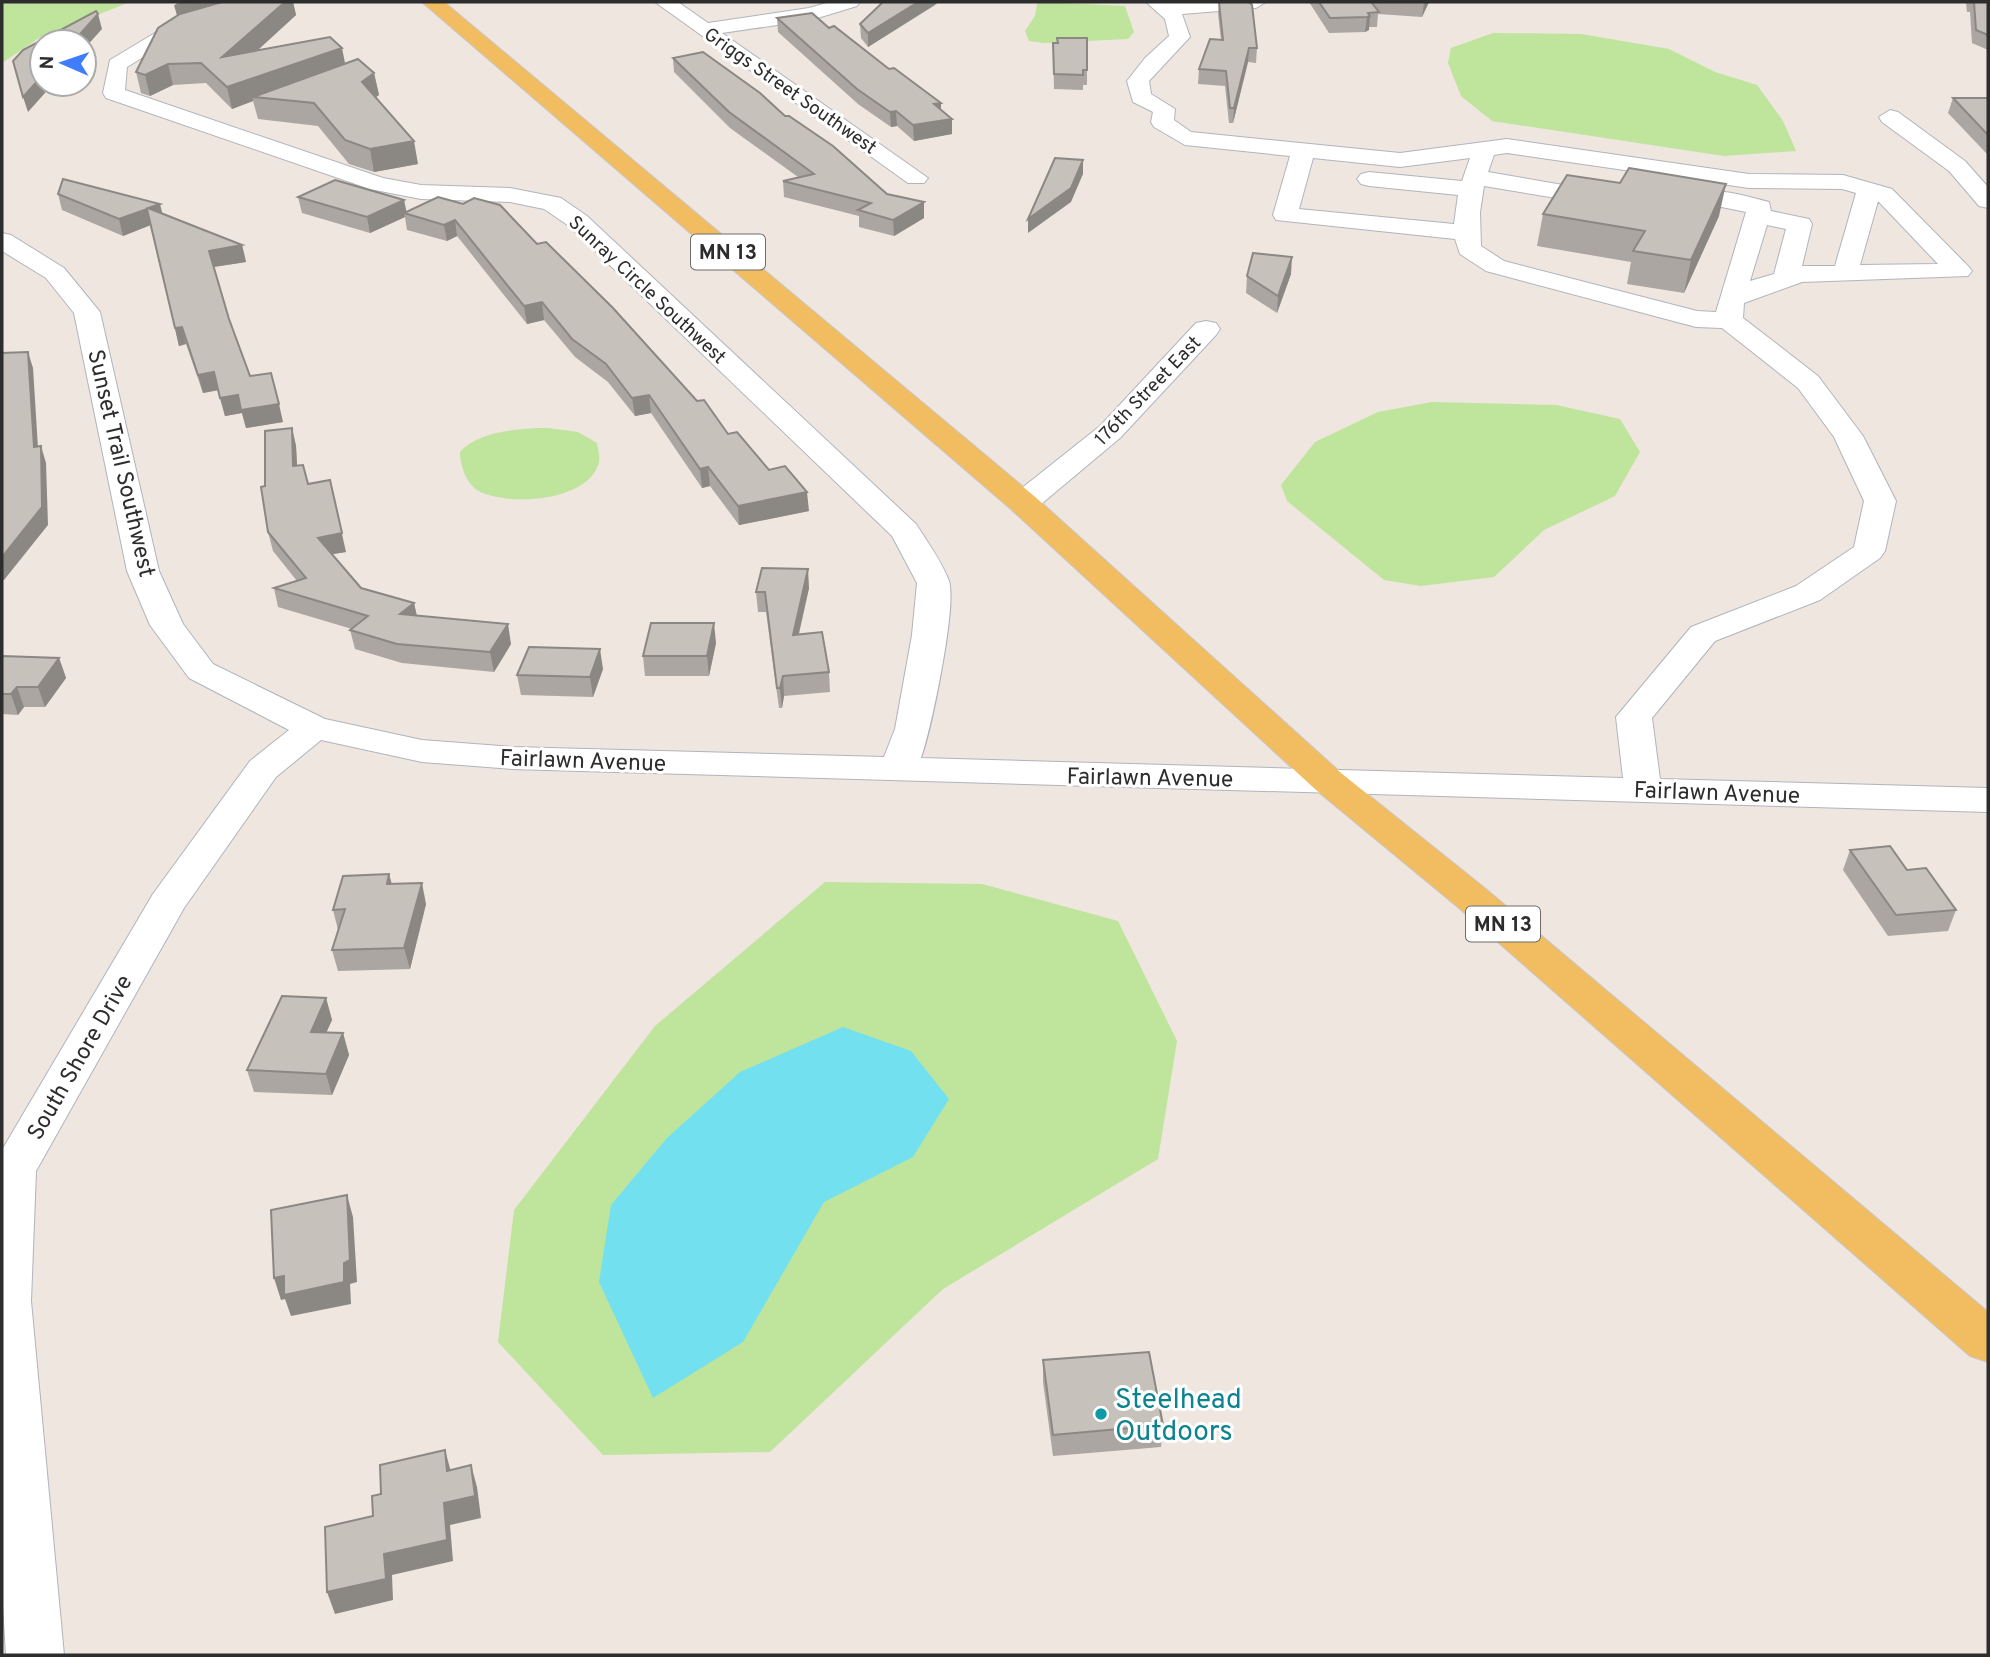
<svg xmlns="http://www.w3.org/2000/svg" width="1990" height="1657" font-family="Overpass,sans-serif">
<rect width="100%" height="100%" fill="#eee6df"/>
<g fill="#bfe49c">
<polygon points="2,2 130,2 39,38 2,63"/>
<polygon points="1041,2 1125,6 1134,32 1128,39 1044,43 1029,41 1025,31 1035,16 1037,4"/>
<polygon points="1493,33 1581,34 1669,49 1715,72 1757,85 1783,121 1796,151 1724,156 1492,121 1461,96 1448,63 1451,48"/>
<polygon points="1432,402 1556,405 1620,419 1640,452 1615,496 1544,530 1494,577 1421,586 1384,580 1287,501 1281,485 1315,442 1378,412"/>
<path d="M548,428L578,432L597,443C598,450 601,458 598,465C586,502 506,507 477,490C466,483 460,464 460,452C478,431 522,428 548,428Z"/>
<polygon points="825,882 982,884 1118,921 1177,1041 1158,1159 943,1289 770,1452 603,1455 498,1342 514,1210 655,1026"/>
</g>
<polygon fill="#73e0f0" points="843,1027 911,1051 949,1099 913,1157 824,1202 743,1342 653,1398 599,1282 611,1205 667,1138 740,1072"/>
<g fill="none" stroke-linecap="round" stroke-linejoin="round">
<g stroke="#b0b4bd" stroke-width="2">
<g id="minor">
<path d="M240,2H270L267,6L184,32L127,67L125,90L383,178L421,185L510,188L561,198L587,216L916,524C927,541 942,562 949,581C957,607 931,730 921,758L1623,778L1616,717L1691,627L1796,586L1854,547L1864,501L1834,437L1798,388L1722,328L1696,327L1486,271L1460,254L1455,239L1276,220L1273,215L1290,156L1185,145L1154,127L1151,122L1153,112L1133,102L1127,81L1145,58L1169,36L1165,19L1146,2H1266L1256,8L1182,14L1190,37L1149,81L1151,94L1175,109L1174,120L1191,132L1400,153L1507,139L1749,174L1843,175L1892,189L1968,266L1972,271L1968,276L1802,282L1744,303L1743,318L1818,376L1863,436L1896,501L1885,551L1880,558L1820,600L1715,641L1652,718L1660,779L1988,788V812L512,769L422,762L321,740L276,777L184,908L36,1171L31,1301L64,1655H6L2,1590V1150L153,894L250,761L289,730L189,678L150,625L127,571L74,313L46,278L2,251V233L11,235L64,268L100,312L159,571L183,624L213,664L325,719L422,740L512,747L884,757L895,729L912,635L917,583L892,536L569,226L544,209L510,202L421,199L370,189L106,98L103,93L110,60L170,24ZM1507,153L1749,188L1842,189L1856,193L1835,266H1802L1812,224L1809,219L1771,211L1769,202C1749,197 1722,188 1702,193L1699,198L1702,203L1746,212L1716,312L1697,311L1504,261L1481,246L1480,212L1484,186L1592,204L1612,202L1617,193L1613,188L1605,186L1592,190L1488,172L1494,155ZM1313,158L1400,167L1470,158L1462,181L1369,172L1361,174L1357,179L1361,184L1369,186L1458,195L1454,224L1299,209ZM1878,201L1938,264L1860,265ZM1767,225L1786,229L1774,274L1750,281Z"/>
<polygon points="655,2 678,2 708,23 809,8 830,2 860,2 857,6 811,20 722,33 928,178 924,183 908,183"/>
<polygon points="1890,110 1898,112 1965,161 1988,187 1988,208 1979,206 1949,171 1882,122 1879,117"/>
<polygon points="1206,321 1216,323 1220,329 1216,335 1120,438 1034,510 1023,512 1012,510 1007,503 1012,496 1100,426 1196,323"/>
</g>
</g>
<g stroke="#c8c8c8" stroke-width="2">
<polygon id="major" points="422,2 444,2 1034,496 1341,773 1487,890 1988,1312 1988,1362 1970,1356 1459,908 1315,789 1012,510"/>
</g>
<use href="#minor" fill="#fff" fill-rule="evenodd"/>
<use href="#major" fill="#f2bc61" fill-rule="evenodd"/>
</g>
<g fill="#aba6a1">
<polygon points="176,2 293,2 296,15 257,51 346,64 374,73 379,95 376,97 418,164 374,172 349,164 318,126 258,119 253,101 232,109 206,83 173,85 150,96 141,93 136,72 177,16"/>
<polygon points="1219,2 1257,48 1256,63 1248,62 1233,123 1229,123 1225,86 1198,84 1199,69 1221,40 1218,14"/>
<polygon points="1309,2 1429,2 1422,17 1378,14 1377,27 1369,27 1369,30 1365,32 1329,33"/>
<polygon points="1966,2 1988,2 1988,50 1972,43 1970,12 1967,12"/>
<polygon points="937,4 868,47 861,38 860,24"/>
<polygon points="777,18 829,28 941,110 952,134 914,141 897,126 891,127 858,104 778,32"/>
<polygon points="1087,38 1087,85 1083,85 1083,90 1054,89 1053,43"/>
<polygon points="673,58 785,116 887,194 924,218 894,236 859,227 859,216 784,197 783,181 798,177 730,128 674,72"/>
<polygon points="1953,98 1988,98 1988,154 1987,154 1948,113"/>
<polygon points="58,194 163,214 242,245 246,262 214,267 229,319 250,376 283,422 246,428 242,413 225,416 218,390 203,393 186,344 179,346 150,225 123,236 62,210"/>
<polygon points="298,197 404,200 406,212 438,197 537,244 728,434 769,470 809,511 739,525 710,486 702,488 651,413 635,416 608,382 575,357 544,320 527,324 457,236 447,241 407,230 405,217 370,233 302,213"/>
<polygon points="1543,214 1719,216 1684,293 1627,284 1631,262 1537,246"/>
<polygon points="1291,274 1277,313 1246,293 1247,276"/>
<polygon points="292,428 296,446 297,466 346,552 332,554 361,588 414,603 417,616 511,644 494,672 402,663 355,649 350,630 352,629 278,607 274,588 297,581 273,551 268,532 265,486"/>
<polygon points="809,588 799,634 829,672 830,692 784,696 782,708 779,708 766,612 758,612 756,592"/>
<polygon points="716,643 709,676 645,676 643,656"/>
<polygon points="2,656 59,658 66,678 45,707 24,707 18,715 2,714"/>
<polygon points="603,669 593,697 521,695 517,675"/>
<polygon points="1850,850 1956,910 1948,931 1888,936 1843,870"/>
<polygon points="389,874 392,884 426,904 410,969 338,971 332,950 338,930 333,910"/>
<polygon points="326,998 332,1020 326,1033 343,1033 349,1055 332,1095 254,1092 247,1070"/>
<polygon points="1043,1360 1163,1425 1161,1447 1053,1456 1043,1382"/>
</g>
<g fill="#8b8783">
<polygon points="184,2 226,2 178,19 174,5"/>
<polygon points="285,2 293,2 296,15 227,78 222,57"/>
<polygon points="918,2 939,2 868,47 868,33"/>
<polygon points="1424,2 1429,2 1422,17 1424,3"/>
<polygon points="98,14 102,29 84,49 84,42 73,42"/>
<polygon points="1370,16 1369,30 1365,32 1367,17"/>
<polygon points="342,48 346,68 253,97 253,101 232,109 227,87"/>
<polygon points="1249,48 1248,62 1233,123 1234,108"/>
<polygon points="168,64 173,85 150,96 145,75"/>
<polygon points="374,73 379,95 366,104 362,82"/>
<polygon points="42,76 42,84 53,84 28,112 23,97"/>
<polygon points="941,103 941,118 934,104"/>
<polygon points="896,111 897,126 891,127 890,112"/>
<polygon points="952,119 952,134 914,141 913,125"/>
<polygon points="414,141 418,164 374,172 370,149"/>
<polygon points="1083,160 1083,174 1071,202 1028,233 1028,219"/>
<polygon points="1726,184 1719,216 1684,293 1691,260"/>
<polygon points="404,200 407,214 404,213 405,217 370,233 367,217"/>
<polygon points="924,202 924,218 894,236 893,220"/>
<polygon points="160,204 164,220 148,208"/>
<polygon points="147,209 151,225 123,236 119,219"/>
<polygon points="455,220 457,236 447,241 444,225"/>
<polygon points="242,245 246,262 213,267 209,251"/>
<polygon points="1292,257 1291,274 1277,313 1278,296"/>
<polygon points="542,302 544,320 527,324 524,306"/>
<polygon points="182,327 186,344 179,346 175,328"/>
<polygon points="28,352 33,368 39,464 34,447"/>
<polygon points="214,372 219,390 203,393 198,375"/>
<polygon points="238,395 279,404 283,422 246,428 242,413 225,416 220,398"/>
<polygon points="649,395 651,413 635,416 632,398"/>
<polygon points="292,428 296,446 298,484 293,466"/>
<polygon points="41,446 46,463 48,525 4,580 2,581 2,557"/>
<polygon points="708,467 710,486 702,488 700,469"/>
<polygon points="330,480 346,552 322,556 318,538"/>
<polygon points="807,492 809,511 739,525 738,506"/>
<polygon points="808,569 809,588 794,654 793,635"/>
<polygon points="414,603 418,622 400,614"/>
<polygon points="714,623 716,643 709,676 707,656"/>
<polygon points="508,624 511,644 494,672 490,652"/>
<polygon points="600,649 603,669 593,697 590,677"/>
<polygon points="59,658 66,678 45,707 38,687"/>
<polygon points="783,676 784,696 782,708 780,688"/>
<polygon points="17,687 24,707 18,715 11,694"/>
<polygon points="389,874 394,895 387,884"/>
<polygon points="422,883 426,904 410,969 404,948"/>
<polygon points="326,998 332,1020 317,1053 311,1032"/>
<polygon points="343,1033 349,1055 332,1095 326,1074"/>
<polygon points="347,1195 353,1217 357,1282 350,1284 351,1304 291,1316 285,1299 281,1300 274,1278 344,1263"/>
<polygon points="445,1450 451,1472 447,1471"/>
<polygon points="471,1465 477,1487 481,1518 450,1525 453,1561 392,1575 393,1600 335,1614 327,1592 384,1554"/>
</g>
<g fill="#c7c1bb" stroke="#8b8783" stroke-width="2">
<polygon points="222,2 285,2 222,57 330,37 342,48 227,87 201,63 168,64 145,75 136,72 158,28 180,14"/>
<polygon points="883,2 918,2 868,33 860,24"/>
<polygon points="1219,2 1249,2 1252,5 1257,48 1249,48 1234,108 1230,108 1226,71 1199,69 1210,39 1223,40"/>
<polygon points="1319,2 1371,2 1379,12 1368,13 1370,16 1367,17 1330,18"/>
<polygon points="1974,2 1988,2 1988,35 1976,30"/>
<polygon points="96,11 98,14 73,42 42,42 42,76 23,97 13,61 23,50"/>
<polygon points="812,13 829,28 834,26 889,69 894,68 941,103 934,104 952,119 913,125 896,111 890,112 857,89 777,18"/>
<polygon points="1057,38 1087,38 1087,70 1083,70 1083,75 1054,74 1053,43 1058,43"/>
<polygon points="703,52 760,93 785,116 789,116 833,146 887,194 924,202 893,220 858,210 871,203 783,181 814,174 729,112 673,58"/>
<polygon points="358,59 374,73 362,82 414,141 370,149 345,140 314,103 253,97"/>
<polygon points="1953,98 1988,98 1988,135"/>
<polygon points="1055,158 1083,160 1071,188 1028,219"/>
<polygon points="1629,168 1726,184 1691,260 1633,251 1645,231 1543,214 1567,175 1620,183"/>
<polygon points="63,179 160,204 148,208 242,245 209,251 229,319 250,376 271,373 279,404 241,410 238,395 220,398 214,372 198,375 182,327 175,328 147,209 119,219 58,194"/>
<polygon points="335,180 404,200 367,217 298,197"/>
<polygon points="438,197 463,204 474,198 500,205 537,244 546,242 613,308 697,401 704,400 728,434 737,432 769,470 785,466 807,492 738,506 708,467 700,469 649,395 632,398 606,364 572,339 542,302 524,306 455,220 444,225 404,213"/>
<polygon points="1253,253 1292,257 1278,296 1247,276"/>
<polygon points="28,352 34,447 41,446 42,507 2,557 2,353"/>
<polygon points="292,428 293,466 303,465 308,484 330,480 342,533 318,538 361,588 414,603 400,614 508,624 490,652 397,644 350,630 368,616 274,588 306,578 268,532 261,487 265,486 265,431"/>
<polygon points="762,568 808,569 793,635 822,632 829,672 783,676 780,688 777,688 765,592 756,592"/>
<polygon points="651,623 714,623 707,656 643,656"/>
<polygon points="529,647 600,649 590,677 517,675"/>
<polygon points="2,656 59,658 38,687 17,687 11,694 2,694"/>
<polygon points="1890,846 1907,870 1926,868 1956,910 1896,915 1850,850"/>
<polygon points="389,874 387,884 422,883 404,948 332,950 345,909 333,910 343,876"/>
<polygon points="282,996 326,998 311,1032 343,1033 326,1074 247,1070"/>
<polygon points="347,1195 350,1260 344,1263 344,1282 284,1295 284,1276 274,1278 271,1210"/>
<polygon points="1149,1352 1163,1425 1053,1435 1043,1360"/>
<polygon points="445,1450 447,1471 471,1465 475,1496 444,1503 447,1540 384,1554 386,1579 327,1592 325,1527 373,1516 372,1496 381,1494 380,1465"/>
</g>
<circle fill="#0f9aa8" stroke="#fff" stroke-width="2.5" cx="1101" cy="1414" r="7"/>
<g text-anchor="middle" stroke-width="6" stroke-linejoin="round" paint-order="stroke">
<g font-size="19" fill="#2d2d2d" stroke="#fff">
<text transform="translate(791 90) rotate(35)" y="7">Griggs Street Southwest</text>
<text transform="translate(648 289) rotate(43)" y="7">Sunray Circle Southwest</text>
<text transform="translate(1147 390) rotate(-46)" y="7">176th Street East</text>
</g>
<g fill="#fff" stroke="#6c6c6c" stroke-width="2">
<rect x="691" y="234.5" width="74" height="35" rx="5"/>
<rect x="1466" y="906.5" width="74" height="35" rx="5"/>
</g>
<g font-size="21" font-weight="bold" fill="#2d2d2d">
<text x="728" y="259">MN 13</text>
<text x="1503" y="931">MN 13</text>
</g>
<g font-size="23" fill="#2d2d2d" stroke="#fff">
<text transform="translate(122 463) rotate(77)" y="8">Sunset Trail Southwest</text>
<text transform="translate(583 760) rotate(2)" y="8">Fairlawn Avenue</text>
<text transform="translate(1150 777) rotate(1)" y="8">Fairlawn Avenue</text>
<text transform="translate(1717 792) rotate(2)" y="8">Fairlawn Avenue</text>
<text transform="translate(79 1057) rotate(-60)" y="8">South Shore Drive</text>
</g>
<g font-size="28" fill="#0d838f" stroke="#fff" text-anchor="start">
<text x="1115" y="1408">Steelhead<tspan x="1115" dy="32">Outdoors</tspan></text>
</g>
</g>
<rect width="1990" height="1657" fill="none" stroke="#2d2d2d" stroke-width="7"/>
<g transform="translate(63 63) rotate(272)"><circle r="33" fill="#ffffff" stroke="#ababab" stroke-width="2"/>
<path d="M0-5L12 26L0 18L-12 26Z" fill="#407dfb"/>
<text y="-10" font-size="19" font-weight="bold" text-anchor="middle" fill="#2d2d2d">N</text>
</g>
</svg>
